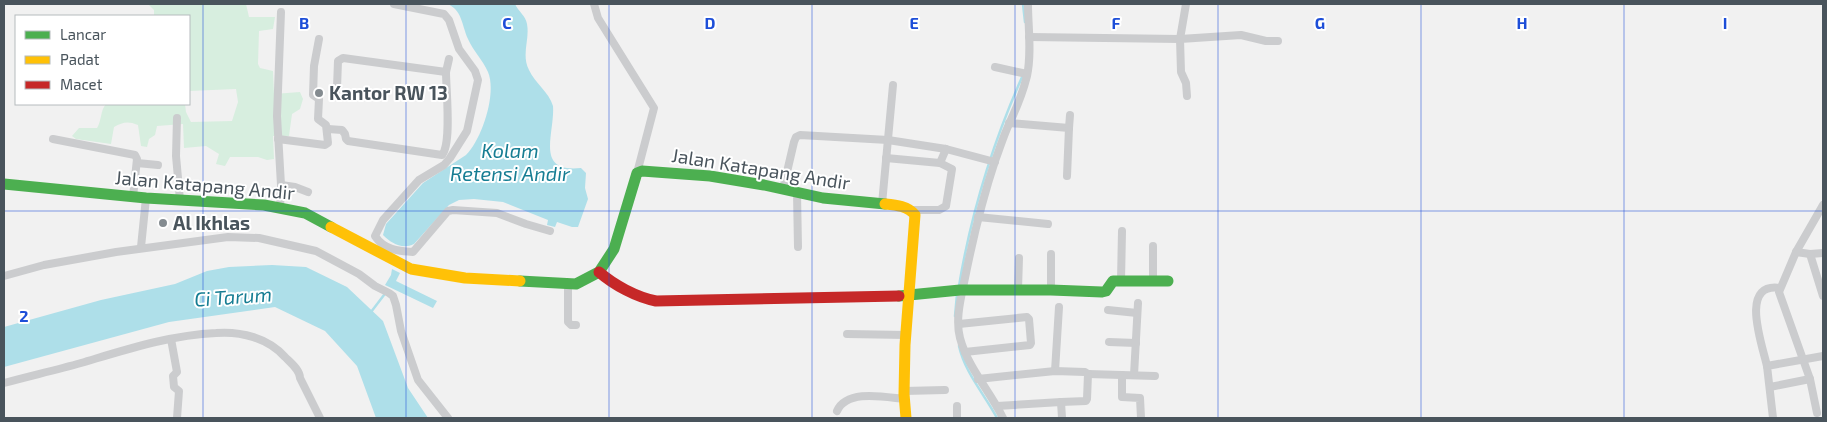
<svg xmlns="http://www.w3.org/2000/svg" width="1827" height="422" font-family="'Exo 2',sans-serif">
<rect width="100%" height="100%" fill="#f1f1f1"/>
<path fill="#d7eedf" d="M148,4H246L249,17H275L273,29L259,31L258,64L260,68L273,71L274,94L300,92L303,99L300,109L292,114L289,136H273L274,159L267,160L258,157H230L225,166L216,164L219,154L206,146L184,148L183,124L157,126L155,135L149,139L147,147L141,146L138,125C128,121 123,122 114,127L111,144L76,139L72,136L79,128H97C102,120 100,111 106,104H185L186,112L191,122L232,121L238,102L236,89L189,91V16H154V10Z"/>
<g fill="#aedfe9">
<path d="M447,4H515C518,11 526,16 527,24C530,39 521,55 529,70C535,83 549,92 553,106C555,134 534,173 581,168L586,173L585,188L588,199L578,227H572L557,222L555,227L547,225L548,220L503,202L474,199L459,200L449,205L414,244C402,250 391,243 383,235L386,224L423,183L466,155C482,139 497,93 488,72C483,60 473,51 468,39C462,26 462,9 447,4Z"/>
<polygon points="272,265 306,267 347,287 383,321 408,388 428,418 376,418 357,366 325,331 275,307 169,322 4,367 4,327 101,300 175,284 207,271 229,267"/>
<polygon points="392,269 400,273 396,281 437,301 433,308 385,285 391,275"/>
</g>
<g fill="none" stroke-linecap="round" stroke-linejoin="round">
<g stroke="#aedfe9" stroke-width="2.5">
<polyline points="1023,4 1025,22"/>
<path d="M959,286C971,214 993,142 1023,75"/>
<polyline points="371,312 384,295"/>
<polyline points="955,316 957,294"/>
<path d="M959,346C965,373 985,395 997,418"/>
</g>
<g stroke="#cbccce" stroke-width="8">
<path d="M394,4L444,14L449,20L459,49L475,71L478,80L467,131L450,158L444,165L419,180L383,220L375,236C384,250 398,251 413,252L448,211L453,210L497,213L526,224L550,231"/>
<polyline points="594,4 598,18 654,108 637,173"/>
<polyline points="1029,37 1180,39 1186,4"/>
<polyline points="995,67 1027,74"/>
<polyline points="334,96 337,88 338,61 343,58 446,72 449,59"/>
<polyline points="1187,96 1186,83 1181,72 1180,39 1241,35 1266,41 1278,41"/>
<polyline points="177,118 176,156 180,200"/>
<polyline points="1009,123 1069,128 1067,176"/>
<polyline points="1069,128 1070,115"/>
<path d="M328,129L342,130L345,134L346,139L348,141L442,155C452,144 446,89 446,72"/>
<polyline points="53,139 135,155 137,159 133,197"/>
<polyline points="278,139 325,145 328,143 326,125 318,119 319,99 313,95 314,66 319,39"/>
<polyline points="886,158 940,163"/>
<polyline points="137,163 158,165"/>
<polyline points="281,185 277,116 281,12"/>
<polyline points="783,189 794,142 796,137 800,135 888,140 946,149 995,162"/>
<polyline points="797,193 798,247"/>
<polyline points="882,204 893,85"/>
<polyline points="280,208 281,185 295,187 308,192"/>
<polyline points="911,210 939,210 946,206 952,169 940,163 946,149"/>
<polyline points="978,217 1048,224"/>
<polyline points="141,247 146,198"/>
<polyline points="1796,252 1810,254 1823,253"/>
<polyline points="1810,254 1823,296"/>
<polyline points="4,276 44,265 116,252 228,237 259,238 316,251 359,274 375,286 389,293 393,296 396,305 401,331 418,380 448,418"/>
<polyline points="1153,280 1153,246"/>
<polyline points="1121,281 1122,231"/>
<polyline points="568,284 568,322 571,325 576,325"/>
<polyline points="1018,290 1019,258"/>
<polyline points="1051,290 1051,254"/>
<polyline points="1108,310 1137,313"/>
<polyline points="959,324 1027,317 1029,319 1031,343 1030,345 965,352"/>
<polyline points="847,334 906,335"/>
<polyline points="171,339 177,372 173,376 174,387 179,391 177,418"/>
<polyline points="1109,342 1136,343"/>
<path d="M1767,366C1762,344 1739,282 1780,288"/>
<polyline points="1055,371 1059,307"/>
<polyline points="1088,374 1155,376"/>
<polyline points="1122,375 1122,397 1140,398 1141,418"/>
<polyline points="1134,375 1138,303"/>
<polyline points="978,379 1055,371 1085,372 1088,374 1087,399 1086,401 1061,402"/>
<path d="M4,383C30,376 56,370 81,363C125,350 170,335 216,333C241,331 268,338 285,357C291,363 300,370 300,378L320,418"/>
<polyline points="1770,387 1810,379"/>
<polyline points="904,391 945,390"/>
<polyline points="957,406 957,418"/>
<polyline points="997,406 1061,402 1062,418"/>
<path d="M837,411C847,389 884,397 904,399"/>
<polyline points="1817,413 1810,379 1779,292 1796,252 1823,205"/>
<path d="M1003,418C990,391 968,368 960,338C955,319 961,298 965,278C973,238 982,200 995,161C1000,148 1004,134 1010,122C1017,107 1023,92 1027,76C1032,52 1028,27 1028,4"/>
<polyline points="1773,418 1767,366 1823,356"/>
</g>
<g stroke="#4caf50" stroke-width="11">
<polyline points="4,184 146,198 264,205 305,213 331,227"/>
<polyline points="520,281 576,284 599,272 614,249 637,173 642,171 710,176 764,185 823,198 885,204"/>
<polyline points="899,296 960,290 1051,290 1102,292 1106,291 1113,281 1168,281"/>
</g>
<g stroke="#ffc107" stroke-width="11">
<path d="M885,204C896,205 908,206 915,215L905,345L904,394L906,418"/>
<polyline points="331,227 411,269 465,278 520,281"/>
</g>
<path stroke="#c62828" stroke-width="11" d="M599,272C614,285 636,297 656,301L899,296"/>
</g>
<path fill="none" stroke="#1d4ed8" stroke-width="1" stroke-opacity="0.55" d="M203,4V418M406,4V418M609,4V418M812,4V418M1015,4V418M1218,4V418M1421,4V418M1624,4V418M4,211H1823"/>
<g fill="#848b90" stroke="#fff" stroke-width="2">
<circle cx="319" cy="93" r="5"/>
<circle cx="163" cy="223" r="5"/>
</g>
<g text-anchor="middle" stroke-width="4" stroke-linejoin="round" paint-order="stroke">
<g font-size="19" font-weight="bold" fill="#49545c" stroke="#fff" text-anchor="start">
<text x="329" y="100">Kantor RW 13</text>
<text x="173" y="230">Al Ikhlas</text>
</g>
<g font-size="19" fill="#49545c" stroke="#fff">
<text transform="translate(761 169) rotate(9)" y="7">Jalan Katapang Andir</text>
<text transform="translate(205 185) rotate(5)" y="7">Jalan Katapang Andir</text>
</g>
<g font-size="20" font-style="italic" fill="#167d93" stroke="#fff">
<text x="510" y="158">Kolam<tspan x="510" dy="23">Retensi Andir</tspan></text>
<text transform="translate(233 297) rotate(-4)" y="7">Ci Tarum</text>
</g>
</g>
<g font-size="16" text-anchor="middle" font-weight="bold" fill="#1d4ed8" stroke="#fff" stroke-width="4" stroke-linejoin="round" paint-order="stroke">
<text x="304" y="29">B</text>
<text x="507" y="29">C</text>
<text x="710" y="29">D</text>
<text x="914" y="29">E</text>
<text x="1116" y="29">F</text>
<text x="1320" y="29">G</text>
<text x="1522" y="29">H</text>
<text x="1725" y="29">I</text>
<text x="24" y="322">2</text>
</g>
<rect width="1827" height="422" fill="none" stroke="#49545c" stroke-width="10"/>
<rect x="15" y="15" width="175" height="90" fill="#ffffff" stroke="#b6bbbe"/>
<rect x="25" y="31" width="25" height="8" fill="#4caf50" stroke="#b6bbbe"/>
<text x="60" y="40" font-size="15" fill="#49545c">Lancar</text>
<rect x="25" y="56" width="25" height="8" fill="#ffc107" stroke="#b6bbbe"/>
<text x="60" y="65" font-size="15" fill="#49545c">Padat</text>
<rect x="25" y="81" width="25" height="8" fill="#c62828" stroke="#b6bbbe"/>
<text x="60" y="90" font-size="15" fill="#49545c">Macet</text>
</svg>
